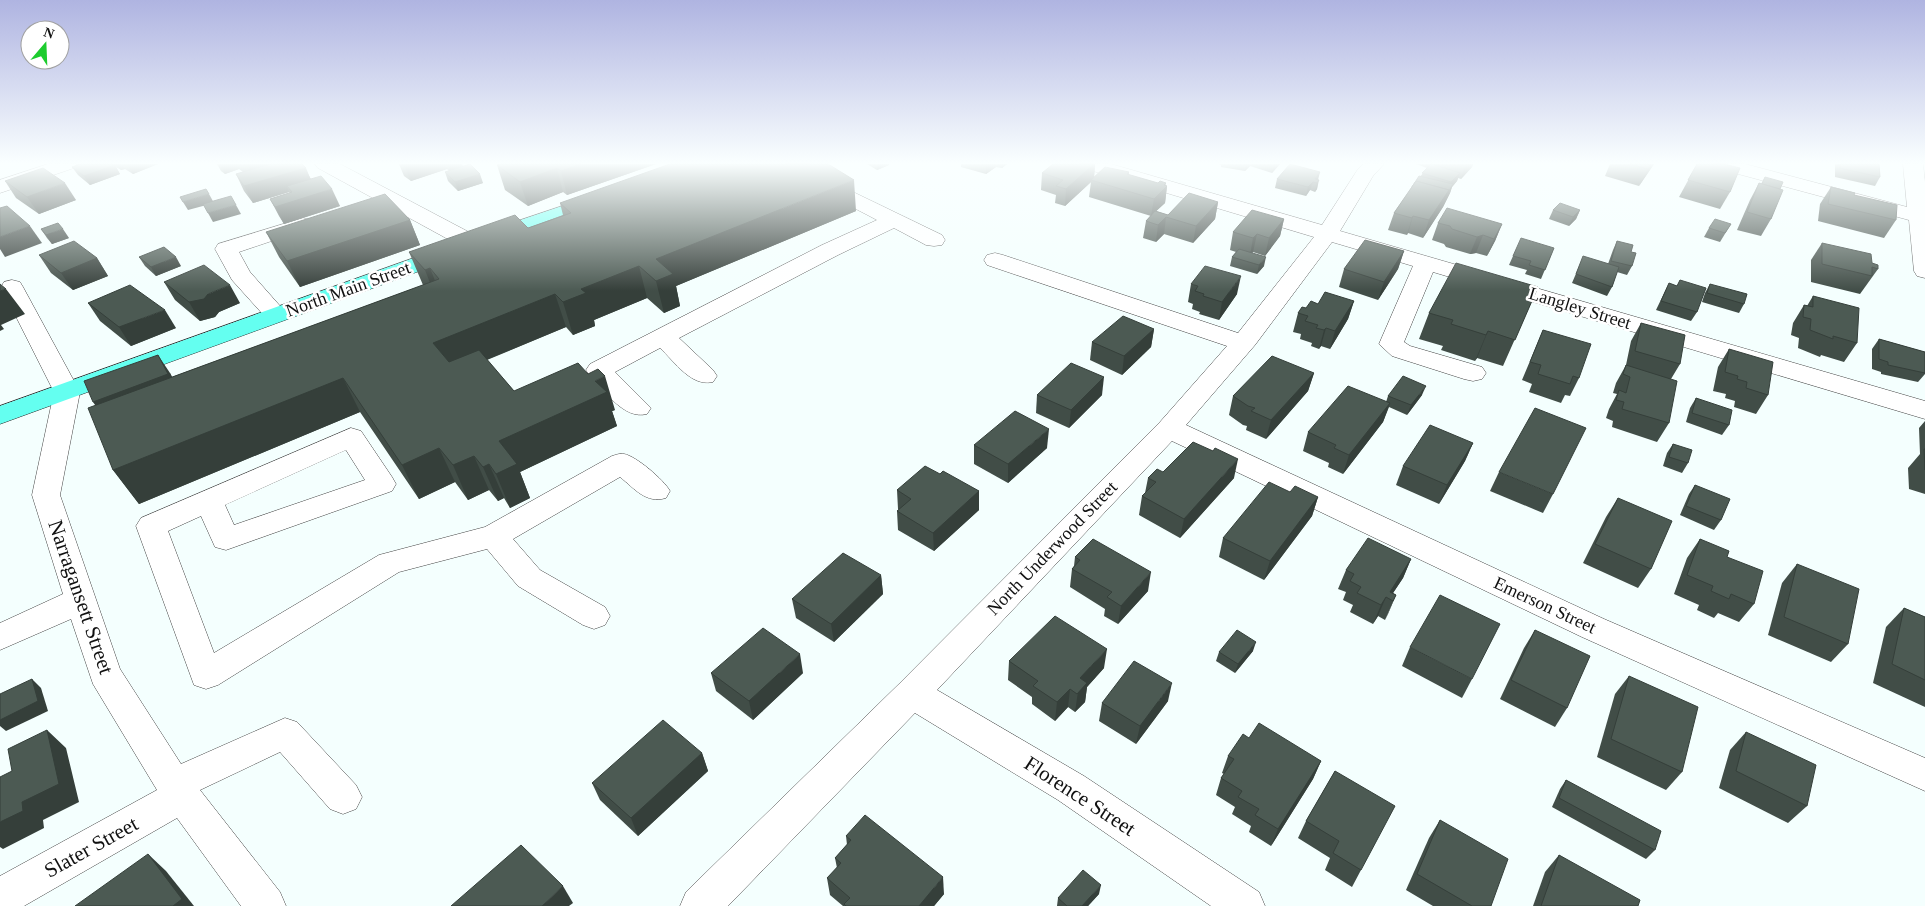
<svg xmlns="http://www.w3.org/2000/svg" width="1925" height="906" font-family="'Times New Roman',serif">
<rect width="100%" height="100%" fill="#f4fffe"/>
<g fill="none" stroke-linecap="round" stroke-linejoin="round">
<g stroke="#444" stroke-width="1">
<g id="minor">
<polygon points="48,164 77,164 74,168 0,193 0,180"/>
<polygon points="315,164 340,164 482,239 485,244 482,249 474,251 466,249 318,168"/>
<path d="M787,164H810L849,190L942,235L945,240L942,245L934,246L926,245L894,228L838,255L679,338L713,370L717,376L713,382C691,387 675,362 660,348L615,372L651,408L647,414C624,420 605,391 590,376L586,370L590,364L822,245L877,220L835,198Z"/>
<polygon points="1080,164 1111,164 1322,225 1358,169 1363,164 1384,164 1373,176 1340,231 1925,401 1925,419 1433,272 1404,342 1410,346 1482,367 1486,373 1482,379 1473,381 1464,379 1392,356 1379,344 1413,266 1332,242 1255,345 1186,425 1604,619 1925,758 1925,791 1582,637 1172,441 937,690 1084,776 1259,892 1265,906 1211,906 1058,800 915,713 728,906 680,906 686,892 900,683 1160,422 1227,346 987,265 984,260 987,255 995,253 1003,255 1238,333 1314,237 1083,168"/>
<polygon points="1713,164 1745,164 1907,207 1903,164 1923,164 1925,182 1925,278 1917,276 1914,271 1909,220 1716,168"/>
<polygon points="303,218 310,220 314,224 310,228 239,252 250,272 288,315 284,320 276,322 268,320 232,280 215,249 218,244"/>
<polygon points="12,280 20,282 23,287 80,392 60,495 120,669 181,764 285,718 297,722 356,785 362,797 356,809 343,814 330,809 280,752 200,790 280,892 286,906 241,906 177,818 24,906 0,906 0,876 157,790 93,684 71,619 0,650 0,623 63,594 32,495 54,392 1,287 4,282"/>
<path d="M351,428L361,431L392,477L396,484L392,491L226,550L215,547L201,516L168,531L214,653L379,555L485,527L612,456C616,455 620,453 624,454C636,456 664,480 670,491L666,498C646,504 635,489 620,477L513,539L540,570L605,607L610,616L605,625L594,629L583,625L518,586L487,549L399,572L218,685L206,689L194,685L136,526L141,518ZM346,450L365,480L234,525L225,505Z"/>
</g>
</g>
<g stroke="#222" stroke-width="1">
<g id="major">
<polygon points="598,194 605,196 608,200 605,204 498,243 490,244 482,243 479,238 482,233"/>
<polygon points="450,245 458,247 461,252 458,257 0,424 0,406"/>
</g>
</g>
<use href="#minor" fill="#fff" fill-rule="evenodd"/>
<use href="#major" fill="#64fff0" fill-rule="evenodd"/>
</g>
<g fill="#414d47">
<polygon points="80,164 158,164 133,174 125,169 121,170 116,167 120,174 90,185 78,175 72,167"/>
<polygon points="217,164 302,164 311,179 340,206 284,224 279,216 270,199 290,193 289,192 253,203 244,191 236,174 243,172 239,169 225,174 221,171"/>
<polygon points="399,164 462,164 463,166 483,183 458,191 448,181 445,172 449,171 447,169 411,181 404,176"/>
<polygon points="500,164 656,164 567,195 563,192 528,206 505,190 497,165"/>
<polygon points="867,164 889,164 889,165 877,170"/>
<polygon points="961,164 1007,164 1002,168 996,167 986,174 961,167"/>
<polygon points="1095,164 1094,177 1129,172 1129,175 1167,186 1165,203 1156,211 1168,215 1218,202 1215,219 1193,243 1164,234 1156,242 1143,238 1146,221 1151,216 1089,197 1091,182 1065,206 1055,203 1056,195 1041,190 1042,173"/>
<polygon points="1219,164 1280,164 1272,173 1250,166 1245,171 1221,167 1221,165"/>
<polygon points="1416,164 1473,164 1472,167 1461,179 1458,178 1457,181 1452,187 1450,193 1443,207 1423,238 1408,233 1407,235 1388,230 1394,213 1412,187 1427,168"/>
<polygon points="1610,164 1654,164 1639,186 1605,176"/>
<polygon points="1697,164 1730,192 1720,209 1679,197"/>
<polygon points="1835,164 1879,164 1880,177 1875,186 1835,177"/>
<polygon points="1765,177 1780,189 1771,219 1761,236 1737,230 1750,200 1759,183 1761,184"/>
<polygon points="1277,179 1318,180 1317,189 1315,192 1310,190 1306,196 1275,188"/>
<polygon points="5,181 76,200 39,214 16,198"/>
<polygon points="1831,187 1854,195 1896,220 1884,238 1818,221 1820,204"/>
<polygon points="560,203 856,211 676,286 680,306 664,313 647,298 594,320 595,326 573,335 566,327 487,360 514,391 615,410 612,411 617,426 520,472 530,498 510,508 504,498 498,501 489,490 468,500 455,482 419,499 360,412 139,504 113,470 95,406 170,373 172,377 423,285 409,252 528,228 563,215"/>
<polygon points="1553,210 1580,210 1576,219 1569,226 1549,219"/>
<polygon points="1284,219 1280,236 1265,256 1253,252 1252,253 1264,266 1257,274 1230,266 1232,257 1236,252 1230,250 1233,232"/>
<polygon points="410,220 420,245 300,287 279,257 266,232"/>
<polygon points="1438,223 1502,224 1495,241 1487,256 1476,253 1470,254 1446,247 1444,244 1432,240"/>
<polygon points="1731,224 1720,242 1704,237 1709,228"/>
<polygon points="41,229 69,238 52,244 47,238"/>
<polygon points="1617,241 1631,252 1632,266 1627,275 1617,272 1612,287 1607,296 1572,283 1583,257 1608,264 1613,250"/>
<polygon points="1822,243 1872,263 1878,269 1860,294 1811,282 1811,260"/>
<polygon points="1554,248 1541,279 1525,274 1527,270 1509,265 1513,256"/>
<polygon points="1404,251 1398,269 1378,300 1339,287 1344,269"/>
<polygon points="39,255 97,258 108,276 73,290 51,273"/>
<polygon points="139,257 181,266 156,276 145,266"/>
<polygon points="1680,280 1697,312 1691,321 1656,310 1669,283 1677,286"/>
<polygon points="164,282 240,303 219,312 215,317 200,321 175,300"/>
<polygon points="1191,284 1237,294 1219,320 1199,314 1200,312 1192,309 1193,304 1188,302"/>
<polygon points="1710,284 1744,304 1739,313 1702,302 1705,293"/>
<polygon points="1538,287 1503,366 1477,358 1475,361 1441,350 1443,346 1419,339 1429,313"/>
<polygon points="1813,296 1857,343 1844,362 1821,355 1820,357 1798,348 1799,338 1791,335 1793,323 1804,305 1807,306"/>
<polygon points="1354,301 1348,319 1330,349 1321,346 1319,349 1311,346 1312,343 1300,339 1301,334 1293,332 1298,313 1306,308 1318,304"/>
<polygon points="88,303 176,328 131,346 100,321"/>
<polygon points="1641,323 1680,364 1671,379 1669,423 1657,442 1612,427 1613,421 1606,418 1609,409 1617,394 1613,393 1616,383 1626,365 1631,341"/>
<polygon points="1154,329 1151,347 1122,375 1090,360 1092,342"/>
<polygon points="1543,330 1579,378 1570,396 1565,395 1561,403 1529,392 1532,384 1522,380"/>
<polygon points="1879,339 1925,352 1925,374 1918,382 1881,374 1881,372 1872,369 1872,349"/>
<polygon points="1729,349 1768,395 1756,414 1734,407 1735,401 1725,398 1726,394 1713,391 1718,367"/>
<polygon points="1314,373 1308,391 1266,439 1246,430 1247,426 1243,425 1229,415 1233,396"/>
<polygon points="1037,395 1102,395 1069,428 1036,413"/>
<polygon points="1422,395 1407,415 1389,407 1383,422 1343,474 1328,467 1329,463 1303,451 1308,432 1386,402 1388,396"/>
<polygon points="1696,398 1729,425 1722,435 1686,422 1690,408"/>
<polygon points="1925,421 1925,494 1909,489 1908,468 1920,454 1919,428"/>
<polygon points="1473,443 1465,461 1439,504 1396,485 1403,466"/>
<polygon points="1673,444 1688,463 1682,473 1663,466 1667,453"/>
<polygon points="974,445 1047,448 1008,483 974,464"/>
<polygon points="1163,472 1234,478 1180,538 1139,515 1142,496 1145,493 1148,478"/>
<polygon points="1499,472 1553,494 1543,513 1490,491"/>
<polygon points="940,474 979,491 979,510 934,551 898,530 897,511 899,509 898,509 897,490"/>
<polygon points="1695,485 1721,520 1714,530 1680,515 1689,494"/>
<polygon points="1290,492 1318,497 1312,516 1264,580 1219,557 1223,538"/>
<polygon points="1618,498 1651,569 1638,588 1583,563 1606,517"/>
<polygon points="1700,539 1727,557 1754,604 1739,622 1718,613 1714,618 1697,610 1699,605 1674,594 1687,558"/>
<polygon points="1075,557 1148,591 1118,624 1104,616 1105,609 1070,587 1072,569 1074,566"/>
<polygon points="1411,559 1403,578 1393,593 1396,595 1385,620 1378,616 1373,624 1350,612 1353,605 1343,600 1346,592 1338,589 1346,570"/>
<polygon points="1797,564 1848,644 1831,662 1768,635 1782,583"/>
<polygon points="881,575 883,594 834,642 796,618 792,599"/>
<polygon points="1904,608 1925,617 1925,707 1873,683 1886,627"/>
<polygon points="1535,630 1567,708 1555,727 1500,699 1524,648"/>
<polygon points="1410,647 1472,679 1462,698 1402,666"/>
<polygon points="1253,651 1235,673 1216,661 1219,652"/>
<polygon points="1009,661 1104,668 1087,687 1085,702 1075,712 1068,707 1055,721 1032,704 1032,697 1008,680"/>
<polygon points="711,673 803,673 753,720 716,691"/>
<polygon points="1629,676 1682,772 1666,790 1597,757 1615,694"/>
<polygon points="1168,701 1136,744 1099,721 1102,703"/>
<polygon points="1746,732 1807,806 1788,823 1719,788 1730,750"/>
<polygon points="1249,738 1321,761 1313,779 1271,846 1249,832 1251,826 1232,814 1235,807 1216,795 1221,778 1224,774 1222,773 1228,756"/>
<polygon points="702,753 708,771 638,836 600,800 592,783"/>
<polygon points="1335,771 1361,870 1352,887 1325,870 1330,858 1298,838 1306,821"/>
<polygon points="1566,780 1655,850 1646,859 1552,807 1560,789"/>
<polygon points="1440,820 1491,906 1433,906 1406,890 1429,838"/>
<polygon points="846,836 944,894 934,906 843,906 830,895 827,878 837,868 835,858 847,845"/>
<polygon points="1559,855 1638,906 1533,906 1545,872"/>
<polygon points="1099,894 1088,906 1057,906 1058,898"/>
</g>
<g fill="#353f3a">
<polygon points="118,164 122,164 125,169 121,170"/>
<polygon points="131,164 158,164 133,174 128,165"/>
<polygon points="220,164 237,164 239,169 225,174"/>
<polygon points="251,164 287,164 256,182 248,165"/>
<polygon points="406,164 445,164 447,169 411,181 404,165"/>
<polygon points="448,164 462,164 463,167 450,171"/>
<polygon points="581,164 656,164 567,195 561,171"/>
<polygon points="877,164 889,164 889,165 877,170"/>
<polygon points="986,164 996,164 996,167 986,174"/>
<polygon points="1002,164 1007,164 1002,168"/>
<polygon points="1094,164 1095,164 1094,179 1091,180 1091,182 1065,206 1066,189"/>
<polygon points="1246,164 1250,164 1250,166 1245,171"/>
<polygon points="1274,164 1280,164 1272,173"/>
<polygon points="1466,164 1473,164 1472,167 1461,179"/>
<polygon points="1651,164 1654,164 1639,186 1648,169"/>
<polygon points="115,165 120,174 90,185 84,176"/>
<polygon points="306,168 313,185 287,186 289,192 253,203 244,186"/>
<polygon points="557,168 563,192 528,206 520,182"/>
<polygon points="1320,172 1318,180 1315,179"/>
<polygon points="1460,173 1457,181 1452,187 1450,193 1443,207 1423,238 1429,220 1448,191 1451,182"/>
<polygon points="480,174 483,183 458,191 455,182"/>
<polygon points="854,180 856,211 676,286 680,306 664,313 656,281 656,259"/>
<polygon points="1319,180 1317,189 1315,192 1317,183"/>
<polygon points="1313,182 1310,190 1306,196 1308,187"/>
<polygon points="65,183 76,200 39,214 27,197"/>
<polygon points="1166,183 1165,188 1167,186 1165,203 1151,216 1154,199"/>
<polygon points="332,189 340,206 284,224 275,207"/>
<polygon points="209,194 214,203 188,210 183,202"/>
<polygon points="1218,202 1215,219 1193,243 1196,226"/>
<polygon points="236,205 241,214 213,222 208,213"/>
<polygon points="1580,210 1576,219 1569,226 1573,217"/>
<polygon points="1413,216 1408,233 1407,235 1412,218"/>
<polygon points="1166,217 1164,234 1156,242 1158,225"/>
<polygon points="1284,219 1280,236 1265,256 1269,238"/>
<polygon points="410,220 420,245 300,287 287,261"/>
<polygon points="1502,224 1495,241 1487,256 1494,239"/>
<polygon points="30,226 42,243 5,257 0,249 0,237"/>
<polygon points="63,229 69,238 52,244 46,235"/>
<polygon points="1257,234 1253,252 1250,256 1253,238"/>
<polygon points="1483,235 1476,253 1470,254 1477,237"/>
<polygon points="1404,251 1398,269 1378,300 1384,282"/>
<polygon points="176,257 181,266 156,276 151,267"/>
<polygon points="1266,257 1264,266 1257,274 1259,265"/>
<polygon points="97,258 108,276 73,290 61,273"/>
<polygon points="639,266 647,298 594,320 595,326 573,335 563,302 581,289"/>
<polygon points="430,268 443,301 438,303 425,270"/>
<polygon points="1241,276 1237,294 1219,320 1222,302"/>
<polygon points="230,285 240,303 219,312 215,317 200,321 189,302"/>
<polygon points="6,289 25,314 1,325 4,329 0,331 0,291"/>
<polygon points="555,294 566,327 447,376 433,343"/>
<polygon points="1354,301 1348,319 1330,349 1335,331"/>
<polygon points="165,310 176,328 131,346 119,327"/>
<polygon points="1326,328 1321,346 1319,349 1324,330"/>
<polygon points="1154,329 1151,347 1122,375 1124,356"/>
<polygon points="1488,331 1477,358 1475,361 1486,335"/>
<polygon points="158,355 170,373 180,393 106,421 93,402"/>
<polygon points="1314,373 1308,391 1266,439 1271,420"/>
<polygon points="605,376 615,410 612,411 617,426 520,472 530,498 510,508 496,474 499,441 595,381"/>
<polygon points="1104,377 1102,395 1069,428 1071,410"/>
<polygon points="343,378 360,412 139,504 113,470"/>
<polygon points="1426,386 1422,395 1407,415 1411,405"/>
<polygon points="1390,403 1383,422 1343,474 1349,455"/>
<polygon points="1049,429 1047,448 1008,483 1008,464"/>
<polygon points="1473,443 1465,461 1439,504 1447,485"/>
<polygon points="439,448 455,482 419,499 402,465"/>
<polygon points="474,456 489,490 468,500 453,465"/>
<polygon points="1238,459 1234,478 1180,538 1184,519"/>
<polygon points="489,464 504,498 498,501 483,467"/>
<polygon points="979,491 979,510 934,551 933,533"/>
<polygon points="1318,497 1312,516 1264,580 1270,561"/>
<polygon points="1411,559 1403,578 1389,599 1390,592"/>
<polygon points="1151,572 1148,591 1118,624 1121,606"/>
<polygon points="881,575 883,594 834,642 831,624"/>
<polygon points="1396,595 1388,614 1385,620 1393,601"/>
<polygon points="1386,597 1378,616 1373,624 1381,605"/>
<polygon points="1256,642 1253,651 1235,673 1238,664"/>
<polygon points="1107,649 1104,668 1087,687 1085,702 1075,712 1080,678"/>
<polygon points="800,654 803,673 753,720 749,701"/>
<polygon points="32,679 41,688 48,711 6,731 0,726 0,720"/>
<polygon points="1172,683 1168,701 1136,744 1140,726"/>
<polygon points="1070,689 1068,707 1055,721 1057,702"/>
<polygon points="47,730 66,748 79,802 43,820 44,828 3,849 0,847 0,822 22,802"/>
<polygon points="702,753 708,771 638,836 631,818"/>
<polygon points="1321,761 1313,779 1271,846 1278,829"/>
<polygon points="148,854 166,871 194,906 173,906"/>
<polygon points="943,877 944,894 934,906 919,906"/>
<polygon points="1101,885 1099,894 1088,906 1082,906"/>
<polygon points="563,886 573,903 569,906 542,906"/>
</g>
<g fill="#4c5a53" stroke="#353f3a">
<polygon points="80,164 113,164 115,165 84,176 72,167"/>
<polygon points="270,164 302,164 306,168 244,186 236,174"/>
<polygon points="470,164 480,174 455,182 445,172"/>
<polygon points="500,164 581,164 561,171 557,168 520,182 497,165"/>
<polygon points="670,164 828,164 854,180 656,259 673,274 656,281 639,266 581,289 586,293 563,302 555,294 433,343 449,362 479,350 514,391 578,363 588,374 598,369 605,376 595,381 607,392 499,441 517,464 496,474 489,464 483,467 474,456 453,465 439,448 402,465 343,378 113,470 88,408 439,279 430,268 425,270 409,252 515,215 528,228 571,213 560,203"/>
<polygon points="1053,164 1094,164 1066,189 1056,186 1063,180 1042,173"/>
<polygon points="1290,164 1320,172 1315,179 1319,180 1317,183 1313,182 1308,187 1277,179"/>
<polygon points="1431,164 1432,164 1460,173 1451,182 1422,173"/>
<polygon points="1630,164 1651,164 1648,169"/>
<polygon points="1697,164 1724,164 1740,168 1730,192 1688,180"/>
<polygon points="1840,164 1879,164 1880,177 1840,168"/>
<polygon points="1105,167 1129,172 1127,174 1158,183 1160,181 1166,183 1164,185 1167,186 1154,199 1091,180"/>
<polygon points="43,168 65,183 27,197 5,181"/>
<polygon points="321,176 332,189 275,207 270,199 292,192 287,186"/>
<polygon points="1419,176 1453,184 1447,194 1449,190 1416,181 1412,187"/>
<polygon points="1765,177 1783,182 1780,189 1762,184"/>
<polygon points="1416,181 1449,190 1429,220 1413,216 1412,218 1394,213"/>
<polygon points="1759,183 1783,190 1771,219 1747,212"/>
<polygon points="1831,187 1855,193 1854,195 1897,205 1896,220 1828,204"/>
<polygon points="206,189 209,194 183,202 180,197"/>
<polygon points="1189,193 1218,202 1196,226 1166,217 1158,225 1146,221 1155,211 1168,215"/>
<polygon points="385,194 410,220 287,261 266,232"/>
<polygon points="231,196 236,205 208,213 203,204"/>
<polygon points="1560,203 1580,210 1573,217 1553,210"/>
<polygon points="7,206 30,226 0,237 0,208"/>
<polygon points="1447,208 1502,224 1494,239 1483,235 1477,237 1452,229 1450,226 1438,223"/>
<polygon points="1252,210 1284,219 1269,238 1257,234 1253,238 1233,232"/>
<polygon points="1715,219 1731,224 1725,233 1709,228"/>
<polygon points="58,223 63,229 46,235 41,229"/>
<polygon points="1521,238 1554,248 1545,270 1529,265 1531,261 1513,256"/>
<polygon points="1365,240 1404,251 1384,282 1344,269"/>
<polygon points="74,241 97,258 61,273 39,255"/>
<polygon points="1617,241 1633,245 1631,252 1636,253 1632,266 1611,261"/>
<polygon points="1822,243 1871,254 1872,263 1878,265 1878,269 1872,267 1872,276 1822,264"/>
<polygon points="164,247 176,257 151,267 139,257"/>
<polygon points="1239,249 1266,257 1259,265 1232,257"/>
<polygon points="1583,256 1619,267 1612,287 1576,274"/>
<polygon points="1456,263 1538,287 1515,340 1488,331 1486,335 1451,324 1453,320 1429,313"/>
<polygon points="204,265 230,285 208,294 204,299 189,302 164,282"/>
<polygon points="1205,266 1241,276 1222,302 1203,296 1204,294 1195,291 1198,286 1191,284"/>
<polygon points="1680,280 1706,288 1697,312 1661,301 1669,283 1677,286"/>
<polygon points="0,284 6,289 0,291"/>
<polygon points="1710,284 1747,294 1744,304 1707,293"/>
<polygon points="130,285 165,310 119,327 88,303"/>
<polygon points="1325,292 1354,301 1335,331 1326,328 1324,330 1316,328 1318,325 1305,321 1308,316 1298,313 1302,307 1306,308 1311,301 1318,304"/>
<polygon points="1813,296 1859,308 1857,343 1833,336 1833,339 1810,330 1811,319 1803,317 1804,305 1813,307"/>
<polygon points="1123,316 1154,329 1124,356 1092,342"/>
<polygon points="1641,323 1685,335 1680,364 1635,351"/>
<polygon points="1543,330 1591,344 1579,378 1573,376 1570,384 1538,374 1541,365 1530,362"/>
<polygon points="1879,339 1925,352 1925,373 1888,365 1888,362 1879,359"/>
<polygon points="1729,349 1773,362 1768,395 1746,388 1747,382 1737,379 1738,376 1725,372"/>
<polygon points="158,355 168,374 93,402 84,381"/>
<polygon points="1272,356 1314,373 1271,420 1251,411 1255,408 1248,406 1233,396"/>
<polygon points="1071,363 1104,377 1071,410 1037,395"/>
<polygon points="1626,365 1677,381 1669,423 1622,409 1624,402 1616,400 1619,390 1626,393 1630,377 1623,374"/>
<polygon points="1403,376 1426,386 1411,405 1388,396"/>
<polygon points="1348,386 1390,403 1349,455 1334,448 1336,445 1308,432"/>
<polygon points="1696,398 1732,410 1729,425 1692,413"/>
<polygon points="1535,408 1586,428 1553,494 1499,472"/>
<polygon points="1015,411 1049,429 1008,464 974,445"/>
<polygon points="1430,425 1473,443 1447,485 1403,466"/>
<polygon points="1193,442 1213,451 1215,448 1238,459 1184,519 1142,496 1156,482 1148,478 1157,469 1163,472"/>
<polygon points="1673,444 1692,450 1688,463 1669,457"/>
<polygon points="1924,449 1925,449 1925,470"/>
<polygon points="925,466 940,474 943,471 979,491 933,533 897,511 911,499 897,490"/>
<polygon points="1269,482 1290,492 1295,486 1318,497 1270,561 1223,538"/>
<polygon points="1695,485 1730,499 1721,520 1686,506"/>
<polygon points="1618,498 1672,521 1651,569 1595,544"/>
<polygon points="1368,538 1411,559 1390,592 1396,595 1393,601 1386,597 1381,605 1357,593 1361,587 1350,581 1354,574 1346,570"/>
<polygon points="1093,539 1151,572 1121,606 1107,597 1112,592 1072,569 1080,560 1075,557"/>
<polygon points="1700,539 1729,551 1727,557 1763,571 1754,604 1731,594 1729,599 1711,591 1713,586 1687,575"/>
<polygon points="843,553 881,575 831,624 792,599"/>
<polygon points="1797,564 1859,589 1848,644 1784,617"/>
<polygon points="1440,595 1500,624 1472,679 1410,647"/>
<polygon points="1904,608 1925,617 1925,680 1892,664"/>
<polygon points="1055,616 1107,649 1080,678 1087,683 1077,694 1070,689 1057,702 1033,686 1038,681 1009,661"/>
<polygon points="763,628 800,654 749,701 711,673"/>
<polygon points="1237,630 1256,642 1238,664 1219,652"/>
<polygon points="1535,630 1590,656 1567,708 1511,680"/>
<polygon points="1134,661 1172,683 1140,726 1102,703"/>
<polygon points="1629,676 1698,707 1682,772 1611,739"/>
<polygon points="32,679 38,701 0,720 0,694"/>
<polygon points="663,720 702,753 631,818 592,783"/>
<polygon points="1259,723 1321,761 1278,829 1255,815 1259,809 1238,797 1242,791 1221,778 1234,759 1228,756 1243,734 1249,738"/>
<polygon points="47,730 59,784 22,802 23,811 0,822 0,777 12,771 8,749"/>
<polygon points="1746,732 1816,765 1807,806 1736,771"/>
<polygon points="1335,771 1395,806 1361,870 1333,853 1339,841 1306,821"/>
<polygon points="1566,780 1661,831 1655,850 1559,798"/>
<polygon points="865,815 943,877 919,906 846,906 844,904 850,898 827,878 841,863 835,858 851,840 846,836"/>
<polygon points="1440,820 1508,859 1491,906 1472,906 1417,874"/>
<polygon points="521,845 563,886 542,906 451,906"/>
<polygon points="148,854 182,899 173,906 75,906"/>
<polygon points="1559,855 1640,900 1638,906 1541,906"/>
<polygon points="1083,870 1101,885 1082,906 1067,906 1058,898"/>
</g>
<linearGradient id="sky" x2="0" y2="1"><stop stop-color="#afb4e1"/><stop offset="0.56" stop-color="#faffff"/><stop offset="1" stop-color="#faffff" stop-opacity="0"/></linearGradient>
<rect width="1925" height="291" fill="url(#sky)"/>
<g text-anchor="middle" stroke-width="5" stroke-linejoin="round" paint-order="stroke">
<g font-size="18" fill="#111" stroke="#fff">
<text transform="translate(348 289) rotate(-20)" y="6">North Main Street</text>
<text transform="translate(1580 308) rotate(17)" y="6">Langley Street</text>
<text transform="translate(1052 548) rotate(-46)" y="6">North Underwood Street</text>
<text transform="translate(1545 605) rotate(25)" y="6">Emerson Street</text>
</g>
<g font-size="21" fill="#111" stroke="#fff">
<text transform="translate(81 597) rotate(71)" y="7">Narragansett Street</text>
<text transform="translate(1080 796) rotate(33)" y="7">Florence Street</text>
<text transform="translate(91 847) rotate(-29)" y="7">Slater Street</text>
</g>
</g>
<g transform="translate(45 45) rotate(19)"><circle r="24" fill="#ffffff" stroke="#a0a0a0"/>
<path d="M0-4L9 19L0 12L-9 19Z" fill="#1dcc2e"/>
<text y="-8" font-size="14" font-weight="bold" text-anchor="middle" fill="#111111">N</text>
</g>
</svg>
